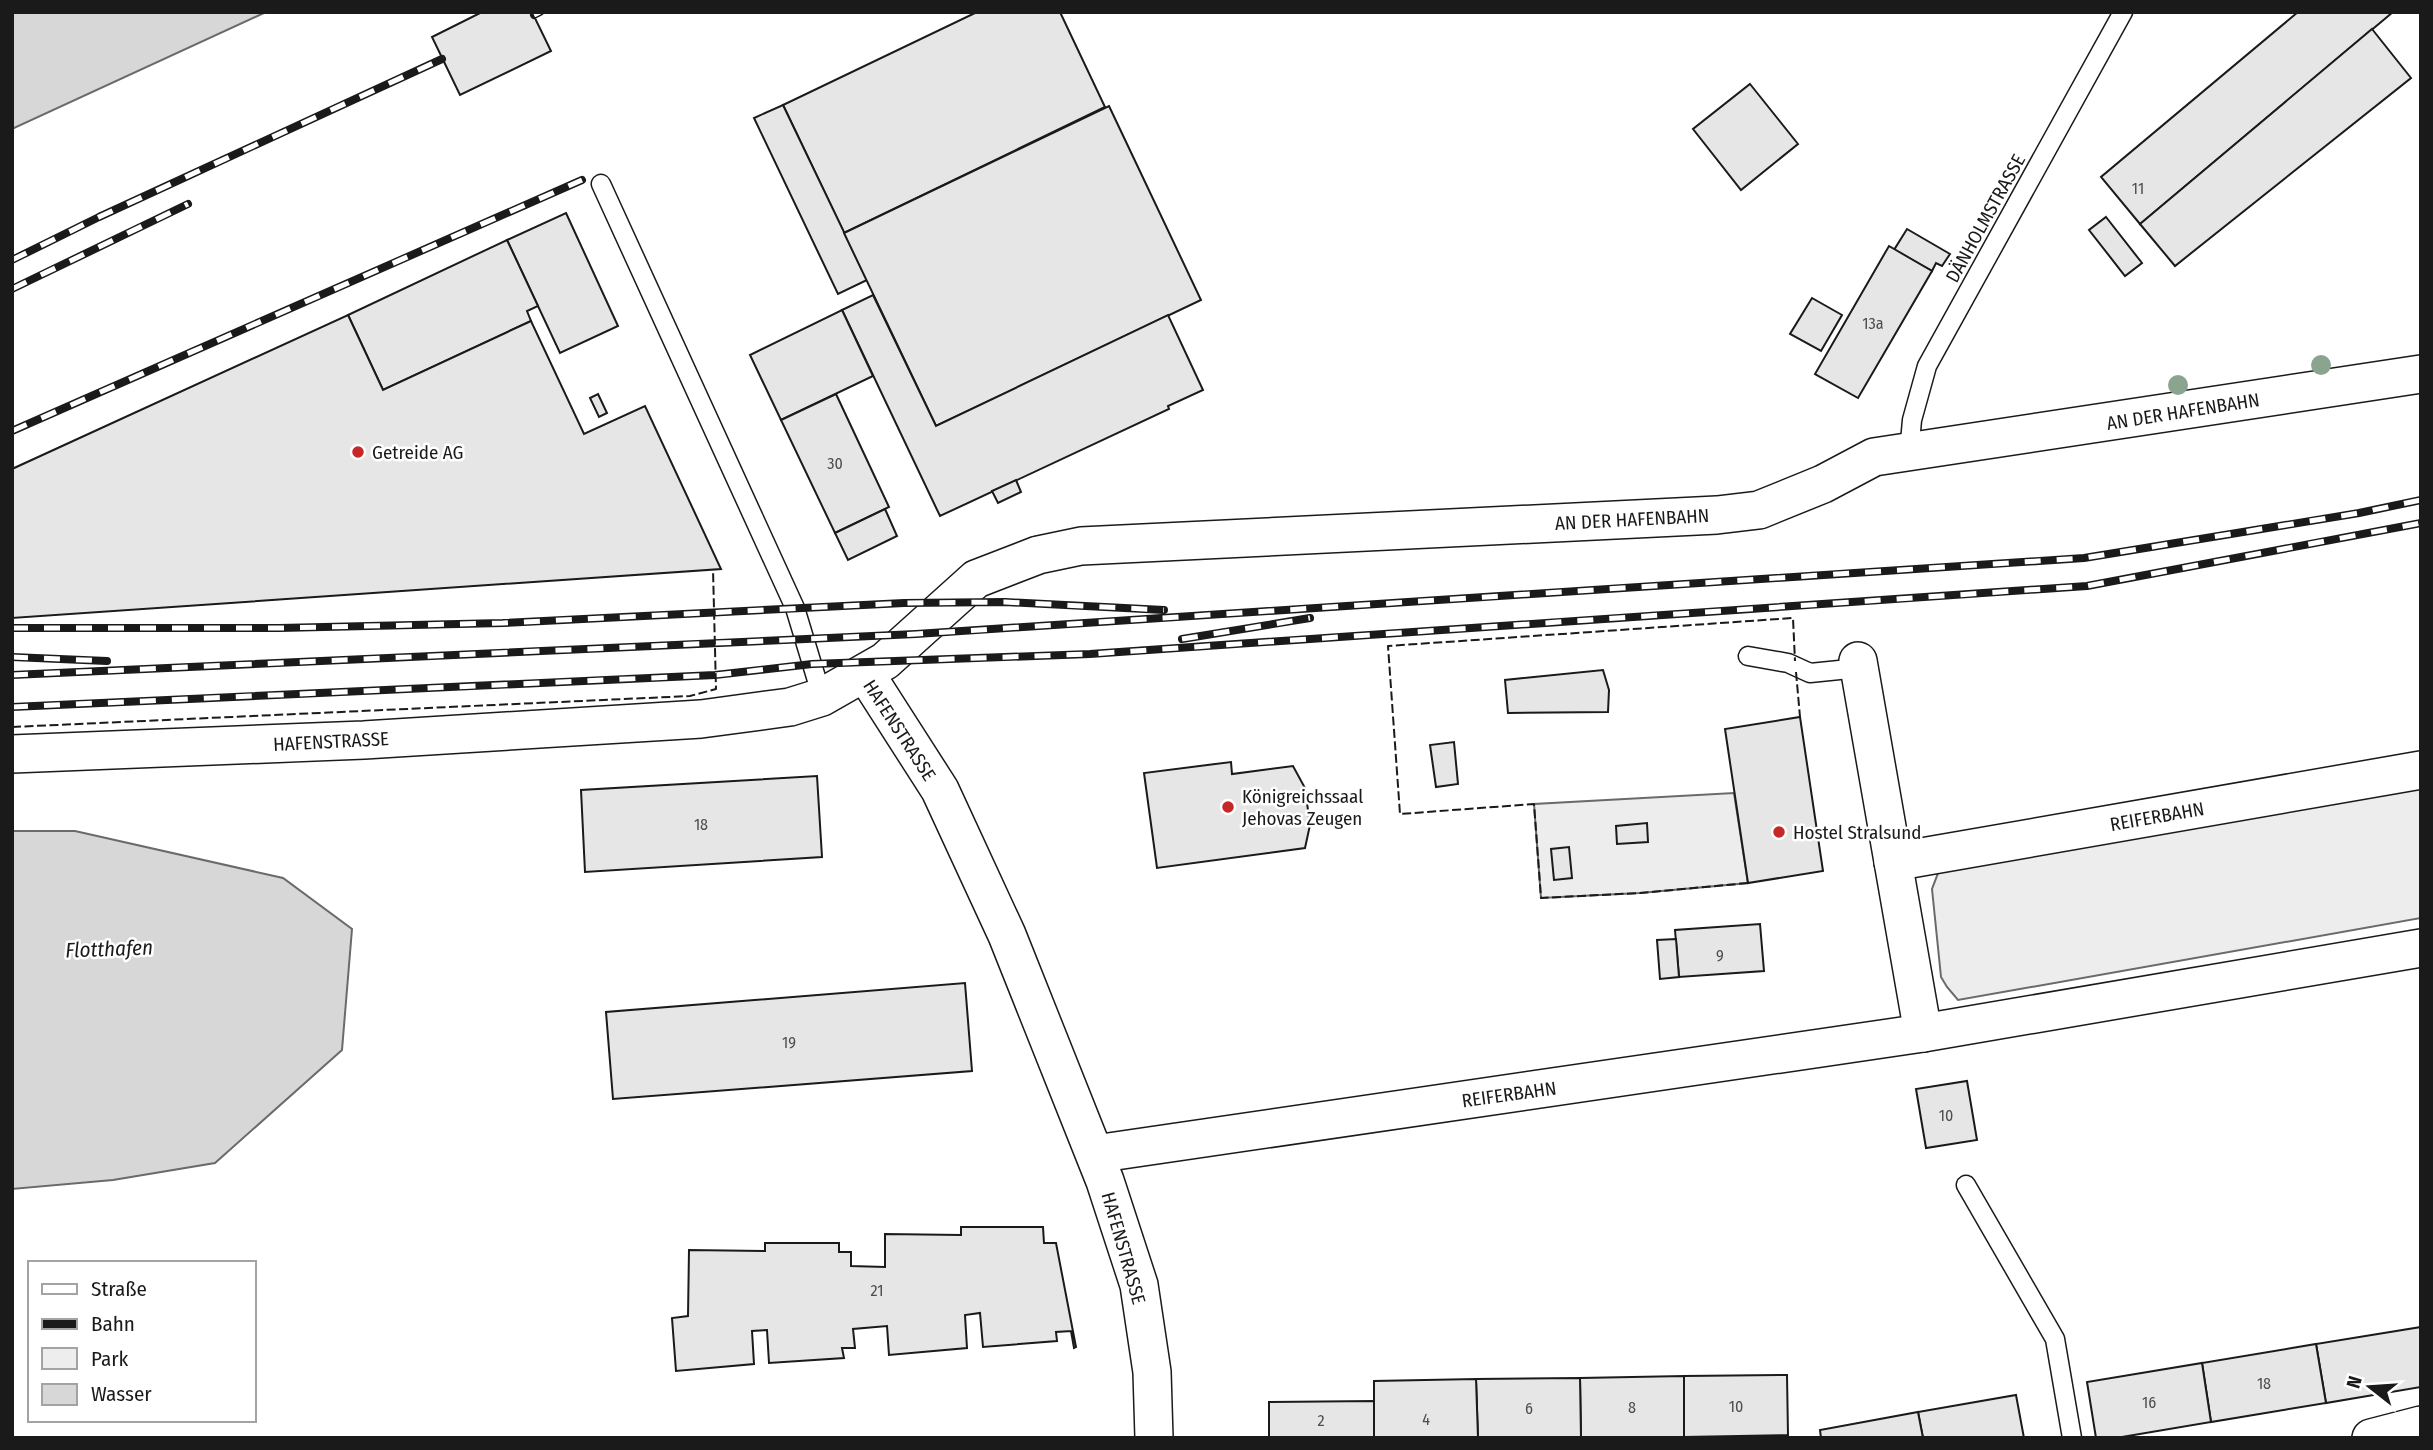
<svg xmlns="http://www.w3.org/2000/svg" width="2433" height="1450" font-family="'Fira Sans Condensed',sans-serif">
<rect width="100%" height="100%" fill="#fff"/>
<g fill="#ededed" stroke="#6a6a6a" stroke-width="2">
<polygon points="2421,778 2421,918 1958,1000 1947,987 1941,977 1932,889 1940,868"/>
<polygon points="1734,793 1748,883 1640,893 1541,898 1534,804"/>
</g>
<g fill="#d7d7d7" stroke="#6a6a6a" stroke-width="2">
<polygon points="12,12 266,12 12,129"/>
<polygon points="12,831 75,831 283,878 352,929 342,1050 215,1163 113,1180 12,1189"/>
</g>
<g fill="#e6e6e6" stroke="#1a1a1a" stroke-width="2">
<polygon points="482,12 532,12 551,51 460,95 432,37"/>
<polygon points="977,12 1060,12 1105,107 844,233 783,105"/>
<polygon points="2298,12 2393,12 2140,224 2101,177"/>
<polygon points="2372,29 2411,78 2175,266 2140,224"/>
<polygon points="1750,84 1798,144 1741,190 1693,129"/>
<polygon points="783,105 867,280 838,294 754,118"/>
<polygon points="1109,106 1201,300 936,426 844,233"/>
<polygon points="566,213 618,326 560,353 507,240"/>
<polygon points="2106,217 2142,263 2125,276 2089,230"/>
<polygon points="1907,229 1950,254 1942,266 1936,263 1932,271 1894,250"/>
<polygon points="507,240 538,306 527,311 531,321 383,390 348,315"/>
<polygon points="1889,246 1932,271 1858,398 1815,374"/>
<polygon points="873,295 936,426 1168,315 1203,390 1168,406 1169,409 940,516 842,310"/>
<polygon points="1812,298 1842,315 1821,351 1790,334"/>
<polygon points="842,310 873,376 781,420 750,355"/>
<polygon points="348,315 383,390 531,321 584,434 645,406 721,569 12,618 12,469"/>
<polygon points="598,394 607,413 599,417 590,398"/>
<polygon points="836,394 889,507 835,533 781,420"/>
<polygon points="1016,480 1021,492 998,503 992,491"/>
<polygon points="885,509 897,536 848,560 835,533"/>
<polygon points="1603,670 1609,690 1608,712 1508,713 1505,680"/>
<polygon points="1800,717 1823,871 1748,883 1725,729"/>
<polygon points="1454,742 1458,784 1436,787 1430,745"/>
<polygon points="1231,762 1232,774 1293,766 1305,788 1310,825 1305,848 1157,868 1144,773"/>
<polygon points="817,776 822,857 585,872 581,790"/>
<polygon points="1647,823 1648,842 1617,844 1616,826"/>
<polygon points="1569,847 1572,878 1554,880 1551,849"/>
<polygon points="1760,924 1764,971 1679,977 1675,930"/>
<polygon points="1676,939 1679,977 1660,979 1657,940"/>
<polygon points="965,983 972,1071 613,1099 606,1012"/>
<polygon points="1967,1081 1977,1140 1926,1148 1916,1089"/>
<polygon points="961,1227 1043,1227 1044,1243 1056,1243 1076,1347 1074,1348 1071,1331 1056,1332 1057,1341 983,1347 980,1313 965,1315 967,1348 889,1355 887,1326 853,1329 855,1348 842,1348 844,1358 769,1363 767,1330 752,1331 754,1364 676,1371 672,1318 688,1316 689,1250 765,1251 765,1243 839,1243 839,1252 851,1252 851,1266 885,1267 885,1234 961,1235"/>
<polygon points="2421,1327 2421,1387 2326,1403 2316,1344"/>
<polygon points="2316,1344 2326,1403 2211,1422 2202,1363"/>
<polygon points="2202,1363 2211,1422 2116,1438 2096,1438 2087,1382"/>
<polygon points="1787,1375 1788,1435 1684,1437 1684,1376"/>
<polygon points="1684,1376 1684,1437 1581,1438 1580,1378"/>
<polygon points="1580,1378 1581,1438 1478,1438 1476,1379"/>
<polygon points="1476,1379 1478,1438 1374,1438 1374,1381"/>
<polygon points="2016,1395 2024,1438 1923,1438 1918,1412"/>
<polygon points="1374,1401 1374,1438 1269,1438 1269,1402"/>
<polygon points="1918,1412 1923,1438 1821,1438 1820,1430"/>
</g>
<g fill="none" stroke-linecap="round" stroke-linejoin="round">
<g stroke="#1a1a1a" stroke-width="21">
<g id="service">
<polyline points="601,184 795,608 822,697"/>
<polyline points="1909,453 1912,420 1927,366 2123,12"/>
<polyline points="1748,656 1788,663 1810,673 1859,668"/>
<polyline points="1966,1185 2055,1339 2072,1438"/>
</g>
</g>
<g stroke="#1a1a1a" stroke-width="40">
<g id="minor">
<polyline points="1858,661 1923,1033"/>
<polyline points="865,673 940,790 1007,935 1105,1181 1139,1285 1152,1372 1154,1438"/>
<polyline points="12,754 364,740 701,719 790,707 822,697 885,661 976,579 1038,555 1081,546 1717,515 1759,510 1823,484 1874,457 2421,374"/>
<polyline points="1893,862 2421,770"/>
<polyline points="1095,1154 1923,1033 2421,948"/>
<polyline points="2371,1438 2421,1425"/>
</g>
</g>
<use href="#service" stroke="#fff" stroke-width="18"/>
<use href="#minor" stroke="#fff" stroke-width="37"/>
<g stroke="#1a1a1a" stroke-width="8">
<g id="rail">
<polyline points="534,15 540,12"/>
<polyline points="12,260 99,217 442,59"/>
<polyline points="12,289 188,204"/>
<polyline points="12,431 582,180"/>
<polyline points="12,628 279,628 503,623 904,603 1005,602 1164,610"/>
<polyline points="1182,639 1310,618"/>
<polyline points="12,657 107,661"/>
<polyline points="12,675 916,634 2084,558 2359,513 2421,500"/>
<polyline points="12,707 715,675 812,664 1090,654 2087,586 2421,523"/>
</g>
</g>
<use href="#rail" stroke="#fff" stroke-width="5" stroke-dasharray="16" stroke-linecap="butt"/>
<g stroke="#1a1a1a" stroke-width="2" stroke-dasharray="9 3.5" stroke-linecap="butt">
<polyline points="1796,672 1800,717"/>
<polyline points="12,727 690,696 716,689 713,569"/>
<polyline points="1748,883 1640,893 1541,898 1534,804 1400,814 1388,646 1793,618 1795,661"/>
</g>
</g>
<g fill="#8aa48f">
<circle cx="2321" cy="365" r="10"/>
<circle cx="2178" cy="385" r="10"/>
</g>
<g fill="#c62828" stroke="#fff" stroke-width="2.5">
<circle cx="358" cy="452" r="7"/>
<circle cx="1228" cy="807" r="7"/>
<circle cx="1779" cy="832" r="7"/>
</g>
<g text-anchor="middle" stroke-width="5" stroke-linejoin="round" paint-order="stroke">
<g font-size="16" fill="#4d4d4d">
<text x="2138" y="194">11</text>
<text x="1873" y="329">13a</text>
<text x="835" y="469">30</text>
<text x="701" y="830">18</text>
<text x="1720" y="961">9</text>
<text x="789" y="1048">19</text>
<text x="1946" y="1121">10</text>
<text x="877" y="1296">21</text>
<text x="2264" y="1389">18</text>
<text x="2149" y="1408">16</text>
<text x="1736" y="1412">10</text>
<text x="1632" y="1413">8</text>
<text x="1529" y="1414">6</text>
<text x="1426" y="1425">4</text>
<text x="1321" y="1426">2</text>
</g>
<g font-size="19" fill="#1a1a1a" stroke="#fff">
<text transform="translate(1985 218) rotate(-61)" y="7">DÄNHOLMSTRASSE</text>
<text transform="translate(2183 411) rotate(-9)" y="7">AN DER HAFENBAHN</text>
<text transform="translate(1632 519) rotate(-3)" y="7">AN DER HAFENBAHN</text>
<text transform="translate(900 730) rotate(57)" y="7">HAFENSTRASSE</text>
<text transform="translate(331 741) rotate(-3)" y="7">HAFENSTRASSE</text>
<text transform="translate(2157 816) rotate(-10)" y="7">REIFERBAHN</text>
<text transform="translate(1509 1094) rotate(-8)" y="7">REIFERBAHN</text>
<text transform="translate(1124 1248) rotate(74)" y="7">HAFENSTRASSE</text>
</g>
<g font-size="19" fill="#1a1a1a" stroke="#fff" text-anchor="start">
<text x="372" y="459">Getreide AG</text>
<text x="1242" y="803">Königreichssaal<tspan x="1242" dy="22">Jehovas Zeugen</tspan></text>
<text x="1793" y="839">Hostel Stralsund</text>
</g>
<g font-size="21" font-style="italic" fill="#1a1a1a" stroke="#fff">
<text transform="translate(109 949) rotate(-2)" y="7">Flotthafen</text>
</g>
</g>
<rect width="2433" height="1450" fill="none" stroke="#1a1a1a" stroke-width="28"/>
<rect x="28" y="1261" width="228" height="161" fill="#ffffff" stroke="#a3a3a3" stroke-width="2"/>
<rect x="42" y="1284" width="35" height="10" fill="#ffffff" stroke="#a3a3a3" stroke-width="2"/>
<text x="91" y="1296" font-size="21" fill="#1a1a1a">Straße</text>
<rect x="42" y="1319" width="35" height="10" fill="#1a1a1a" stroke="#a3a3a3" stroke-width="2"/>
<text x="91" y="1331" font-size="21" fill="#1a1a1a">Bahn</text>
<rect x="42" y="1348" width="35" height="21" fill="#ededed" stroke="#a3a3a3" stroke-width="2"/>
<text x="91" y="1366" font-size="21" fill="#1a1a1a">Park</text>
<rect x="42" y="1384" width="35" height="21" fill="#d7d7d7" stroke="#a3a3a3" stroke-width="2"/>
<text x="91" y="1401" font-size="21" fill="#1a1a1a">Wasser</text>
<g transform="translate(2370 1387) rotate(287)" stroke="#ffffff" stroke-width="5" paint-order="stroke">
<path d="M0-5L12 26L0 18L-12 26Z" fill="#1a1a1a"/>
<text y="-10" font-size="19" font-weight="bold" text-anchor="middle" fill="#1a1a1a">N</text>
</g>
</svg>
